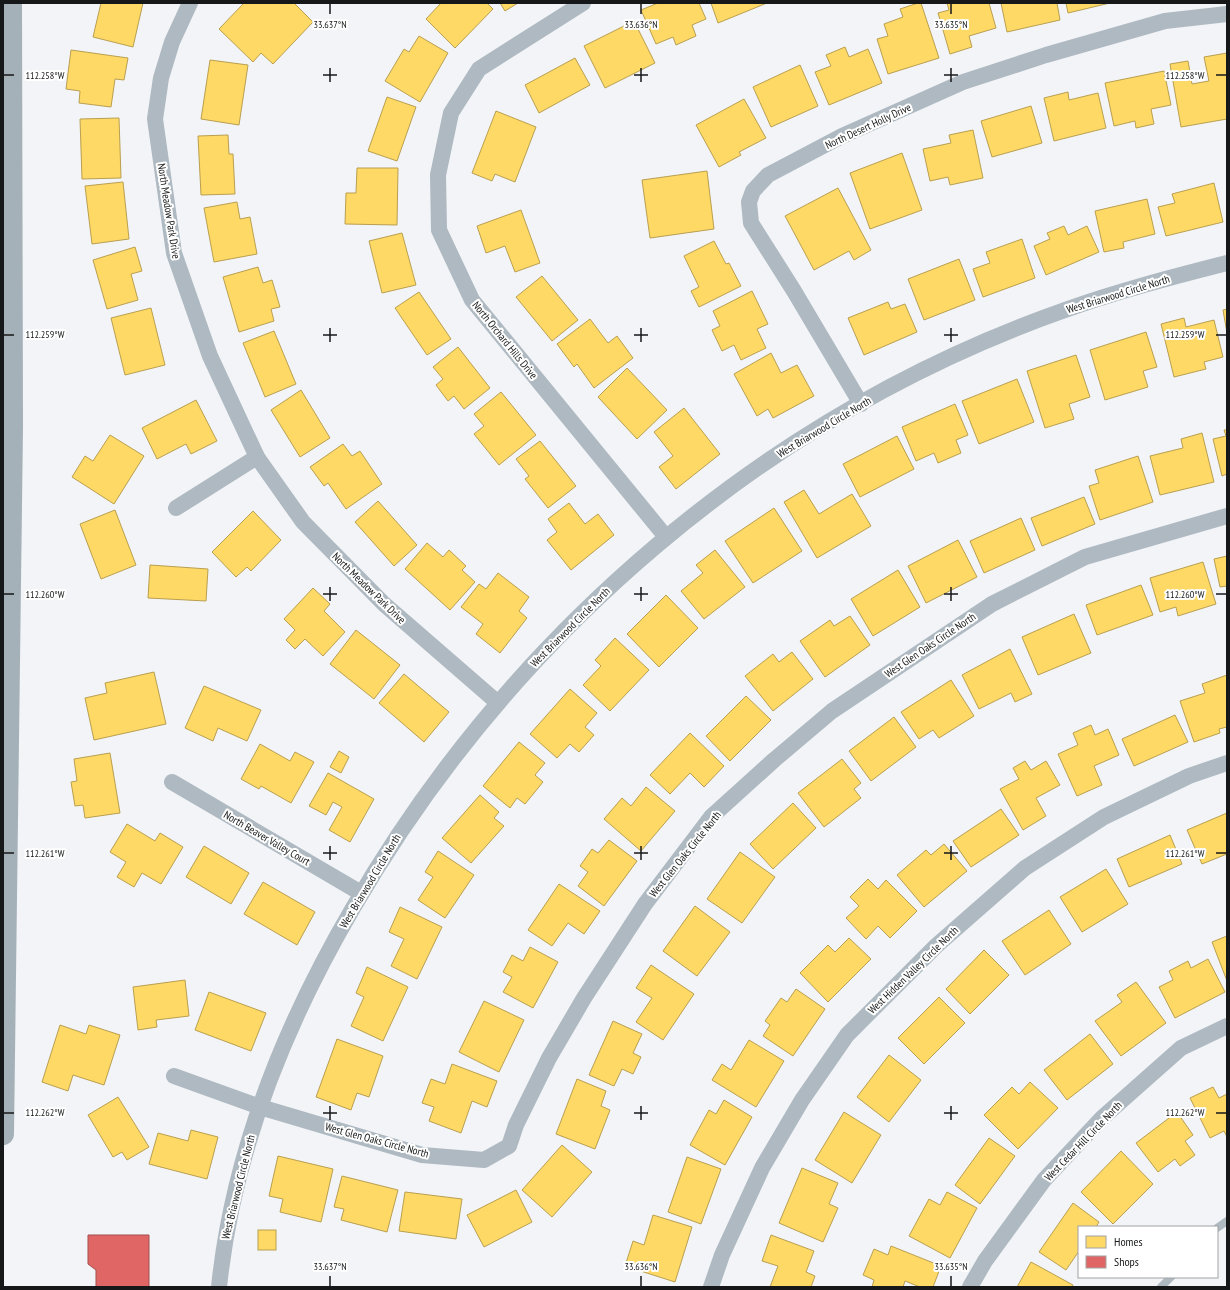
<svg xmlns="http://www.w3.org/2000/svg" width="1230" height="1290" font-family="'PT Sans Narrow',sans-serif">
<rect width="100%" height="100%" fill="#f2f4f7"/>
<g fill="#ffd966" stroke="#b99f4f">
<polygon points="101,3 143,3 133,47 93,37"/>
<polygon points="244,3 294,3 313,22 273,64 261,53 253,62 219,29"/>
<polygon points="441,3 487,3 493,9 455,48 426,19"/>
<polygon points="500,3 518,3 505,11"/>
<polygon points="658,3 699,3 706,19 692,25 696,36 676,45 673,37 656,44 641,10"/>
<polygon points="711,3 767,3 718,23"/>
<polygon points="918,3 921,3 939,58 888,74 877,39 888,36 884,24 903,17 900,9"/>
<polygon points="947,3 989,3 996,28 969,36 972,47 950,54 938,13 949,10"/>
<polygon points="1001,3 1057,3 1060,20 1007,32"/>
<polygon points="1066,3 1110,3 1068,13"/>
<polygon points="634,21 655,63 605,88 584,46"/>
<polygon points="419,36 448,53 420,102 385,81 404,49 409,52"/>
<polygon points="845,47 849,57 868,49 882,83 829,105 815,72 831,66 826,55"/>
<polygon points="71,50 128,58 124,80 115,79 111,107 79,103 80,91 66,89"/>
<polygon points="1227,53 1227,119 1181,127 1170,64 1188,61 1192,84 1209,81 1204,57"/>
<polygon points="575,58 590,85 539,113 525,85"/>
<polygon points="210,60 248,65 239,125 201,119"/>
<polygon points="800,65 818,106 771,127 753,87"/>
<polygon points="1164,71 1171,105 1151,109 1154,124 1136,128 1135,121 1114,126 1105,83"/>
<polygon points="1068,92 1069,100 1098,93 1106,128 1054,141 1044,98"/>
<polygon points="387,97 416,107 397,161 368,151"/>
<polygon points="744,99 766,138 739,152 741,155 719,167 696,125"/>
<polygon points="1031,106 1042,143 992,157 981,121"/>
<polygon points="496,111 536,127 515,182 495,174 492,181 472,173"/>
<polygon points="119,118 121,178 82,179 80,119"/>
<polygon points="973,130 983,178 950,185 948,177 930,181 923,149 951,143 949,135"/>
<polygon points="228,135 229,154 233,154 235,194 201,195 198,136"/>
<polygon points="902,153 922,210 870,229 850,173"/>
<polygon points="357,168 398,168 397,225 345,224 346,193 356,193"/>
<polygon points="707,171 714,229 650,238 642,180"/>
<polygon points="123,182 129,239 92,244 85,186"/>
<polygon points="1214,183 1223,222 1166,236 1158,207 1175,203 1172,194"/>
<polygon points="838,188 871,250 854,260 849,251 814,270 785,216"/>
<polygon points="1147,199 1155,234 1123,242 1124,248 1104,252 1095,211"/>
<polygon points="237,202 240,219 250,217 257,254 214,262 204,208"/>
<polygon points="521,210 540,263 515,272 505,246 486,253 477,226"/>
<polygon points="1064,226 1068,235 1087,226 1099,252 1046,275 1034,246 1050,239 1047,233"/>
<polygon points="402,233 416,285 382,293 369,241"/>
<polygon points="1022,239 1035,278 983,297 973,269 990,263 986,252"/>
<polygon points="714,241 726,264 729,263 741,286 699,307 691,291 699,287 684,256"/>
<polygon points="135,247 142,271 131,274 138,300 107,309 93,260"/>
<polygon points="959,259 975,300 924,320 908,279"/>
<polygon points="258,267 263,283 272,280 280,307 271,309 274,321 239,332 223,277"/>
<polygon points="542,276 578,320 552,341 516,297"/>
<polygon points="752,291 768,324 757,329 766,348 741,360 734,345 722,351 712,330 720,326 713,311"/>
<polygon points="419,292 451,339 427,355 395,308"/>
<polygon points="888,302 891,309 905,304 917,332 864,355 848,318"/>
<polygon points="151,308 165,365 125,375 111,318"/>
<polygon points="1227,309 1227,333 1223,310"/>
<polygon points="1184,318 1186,327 1214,320 1223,357 1204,362 1206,369 1174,377 1161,324"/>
<polygon points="590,319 608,343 617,336 633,358 594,388 577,364 574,367 557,344"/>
<polygon points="274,331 296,384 265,397 243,343"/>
<polygon points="1146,332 1157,367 1143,371 1148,387 1105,400 1090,350"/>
<polygon points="458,347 490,388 464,409 454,396 448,401 436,385 443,379 433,367"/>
<polygon points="771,353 781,373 797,365 814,396 773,418 768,409 757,416 734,374"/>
<polygon points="1076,355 1090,397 1069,404 1074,419 1045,428 1027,371"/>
<polygon points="627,368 667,410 637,439 598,397"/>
<polygon points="1017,379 1034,422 979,444 962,401"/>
<polygon points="301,390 330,438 300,457 271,410"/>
<polygon points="501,392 536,435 499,465 474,434 484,426 474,414"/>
<polygon points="196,400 217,441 191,454 186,444 157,459 142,428"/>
<polygon points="955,404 968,435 956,440 961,453 938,463 934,453 916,461 902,427"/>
<polygon points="684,408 720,454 676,489 659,467 673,456 654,432"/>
<polygon points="1224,430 1227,430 1227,474 1222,476 1213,439 1226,436"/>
<polygon points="1202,433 1214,482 1160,495 1150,456 1183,448 1181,439"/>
<polygon points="110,435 144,456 114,504 72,477 85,456 93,461"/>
<polygon points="897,436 914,469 860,497 843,464"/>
<polygon points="540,441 576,486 548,508 525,479 529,476 516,459"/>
<polygon points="343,444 352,456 360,451 382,484 346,509 328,483 324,486 310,467"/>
<polygon points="1138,456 1153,502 1100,520 1089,486 1099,483 1095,470"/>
<polygon points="804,490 819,514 852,494 871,526 817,558 784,502"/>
<polygon points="1084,497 1095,524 1042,546 1031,518"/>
<polygon points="378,501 417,545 394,566 355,522"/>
<polygon points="569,503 585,524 598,514 614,535 571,570 547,540 557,532 548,519"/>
<polygon points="774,508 802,551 753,583 725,541"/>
<polygon points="115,510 136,565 101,579 80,524"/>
<polygon points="253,511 281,540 251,571 247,567 236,577 212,552"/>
<polygon points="1021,518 1035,550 984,573 970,541"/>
<polygon points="958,540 977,577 926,603 908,566"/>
<polygon points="427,543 443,557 449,550 466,566 462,570 475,582 450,610 405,569"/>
<polygon points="715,550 745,587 704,619 681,591 703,573 696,565"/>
<polygon points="1227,556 1227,586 1220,587 1214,559"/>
<polygon points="1203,562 1216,604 1178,616 1176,607 1160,612 1150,578"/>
<polygon points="150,565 208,569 206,601 148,598"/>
<polygon points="898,570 920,607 873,636 851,599"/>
<polygon points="498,573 529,597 519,611 527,618 500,653 476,634 483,624 461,607 479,584 486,589"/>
<polygon points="1141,585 1153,615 1097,635 1086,605"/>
<polygon points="313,588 330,604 324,611 345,632 323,656 305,639 295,649 286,640 295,630 284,619"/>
<polygon points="666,595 698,628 659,667 627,634"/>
<polygon points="1074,614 1091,653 1038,675 1022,637"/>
<polygon points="850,616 870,645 825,677 800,641 830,620 834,626"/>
<polygon points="356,630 400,665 374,699 330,664"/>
<polygon points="615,638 649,670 610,711 583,685 601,666 595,660"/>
<polygon points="1010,649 1032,694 1015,702 1011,693 979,709 962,675"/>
<polygon points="792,652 813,679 773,711 745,676 773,654 779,662"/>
<polygon points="154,672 166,724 94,740 85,698 107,693 105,683"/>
<polygon points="404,674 449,712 424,742 379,703"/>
<polygon points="1227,675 1227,727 1219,729 1220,733 1194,742 1180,701 1205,693 1202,684"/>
<polygon points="951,680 974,716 939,738 933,730 919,739 901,712"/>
<polygon points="204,686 261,710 247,741 218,728 213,741 185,728"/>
<polygon points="570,689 597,713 585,727 594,735 579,752 570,744 557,758 530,734"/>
<polygon points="746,696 771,720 730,761 706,736"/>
<polygon points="1175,715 1188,742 1134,766 1122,739"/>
<polygon points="894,717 916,747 871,781 849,751"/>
<polygon points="1091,725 1095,735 1108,729 1119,755 1094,766 1102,785 1077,796 1058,754 1078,745 1073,733"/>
<polygon points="690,733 724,766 704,787 690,773 670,794 650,775"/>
<polygon points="519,742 545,763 535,775 543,782 525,804 517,798 510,808 483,786"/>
<polygon points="260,744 290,761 295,752 314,762 291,803 261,786 259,789 241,779"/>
<polygon points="339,751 349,757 341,773 330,767"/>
<polygon points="110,753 120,813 85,818 83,805 75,806 71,782 77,781 74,759"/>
<polygon points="842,759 861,783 854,789 861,798 824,827 798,793"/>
<polygon points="1025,761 1031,770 1046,761 1060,785 1036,798 1046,816 1023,830 1000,789 1019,779 1013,768"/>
<polygon points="328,773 374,799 350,842 329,830 342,807 333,802 326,815 309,806"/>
<polygon points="646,787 675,811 641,851 604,819 622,798 631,806"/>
<polygon points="480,795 499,812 494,818 504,826 471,863 442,838"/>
<polygon points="793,803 816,828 773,869 750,844"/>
<polygon points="1001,809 1019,835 971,867 953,841"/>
<polygon points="1227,813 1227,854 1202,864 1187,830"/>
<polygon points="127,824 155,841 160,833 183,847 161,884 142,873 134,887 117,877 126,862 110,852"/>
<polygon points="1170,835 1182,864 1129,887 1117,859"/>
<polygon points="609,840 637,861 604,906 578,886 588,872 580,866 592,849 598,853"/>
<polygon points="944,844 967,871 924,907 897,875 926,850 931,855"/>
<polygon points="204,846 249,873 231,904 186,877"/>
<polygon points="438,851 474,875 445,918 418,900 433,877 425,872"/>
<polygon points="740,852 775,877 742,923 707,899"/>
<polygon points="1106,869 1128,904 1082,932 1060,897"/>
<polygon points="868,879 878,889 886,880 917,911 890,938 878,926 866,939 846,918 859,906 850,897"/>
<polygon points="263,882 315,912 297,945 244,914"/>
<polygon points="559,884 600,911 584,934 568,923 552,946 528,930"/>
<polygon points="695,906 730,932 697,976 663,951"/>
<polygon points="400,907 442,927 417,979 391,966 404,939 389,932"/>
<polygon points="1049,910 1071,944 1025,975 1002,941"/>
<polygon points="1227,936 1227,981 1212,942"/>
<polygon points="849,938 871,959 828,1002 800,973 828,945 835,952"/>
<polygon points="530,947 558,962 533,1008 503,992 512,977 503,972 512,955 523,961"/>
<polygon points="984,950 1009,975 970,1014 946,989"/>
<polygon points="1208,959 1225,992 1175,1018 1159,987 1173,980 1169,971 1188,961 1191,968"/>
<polygon points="651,965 694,994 663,1040 636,1022 652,998 636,988"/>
<polygon points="367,967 408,987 383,1041 351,1026 364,997 356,993"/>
<polygon points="185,980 189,1016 156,1020 157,1027 138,1030 133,987"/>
<polygon points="1136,982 1166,1023 1121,1056 1095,1021 1122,1002 1117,995"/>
<polygon points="796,989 825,1009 793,1056 763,1036 770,1025 765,1021 781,998 787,1002"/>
<polygon points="209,992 266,1013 251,1051 195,1030"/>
<polygon points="939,997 965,1023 924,1064 898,1038"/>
<polygon points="484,1001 524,1020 499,1072 459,1052"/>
<polygon points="613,1021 642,1034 633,1053 641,1057 633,1074 622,1069 614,1086 589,1075"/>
<polygon points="60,1025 86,1034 89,1025 120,1035 104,1085 73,1075 68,1091 42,1082"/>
<polygon points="1090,1034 1113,1064 1067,1100 1044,1070"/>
<polygon points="337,1039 383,1056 369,1097 357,1093 351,1110 316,1097"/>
<polygon points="749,1040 784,1061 756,1107 712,1080 722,1064 731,1070"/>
<polygon points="889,1055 921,1080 889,1122 857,1097"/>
<polygon points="452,1064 497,1081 487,1107 472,1101 461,1133 429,1121 434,1107 422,1103 431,1079 445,1084"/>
<polygon points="577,1079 606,1091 601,1106 610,1110 595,1149 556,1134"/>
<polygon points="1030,1082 1058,1108 1018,1149 984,1115 1012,1087 1019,1094"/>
<polygon points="1213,1087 1219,1098 1227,1094 1227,1137 1224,1131 1210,1138 1190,1098"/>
<polygon points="118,1097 149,1147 127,1160 122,1152 113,1157 88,1115"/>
<polygon points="724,1100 752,1117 725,1165 690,1145 709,1110 716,1114"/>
<polygon points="844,1112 881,1135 852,1183 815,1160"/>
<polygon points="1177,1112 1193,1135 1185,1141 1195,1155 1180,1166 1175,1159 1158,1172 1136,1143"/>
<polygon points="191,1130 218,1137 207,1179 149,1164 158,1133 188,1141"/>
<polygon points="989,1138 1015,1156 980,1204 955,1185"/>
<polygon points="562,1145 592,1172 552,1217 522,1190"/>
<polygon points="1121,1151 1153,1184 1113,1224 1081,1192"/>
<polygon points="278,1156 333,1169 321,1222 280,1212 283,1199 269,1196"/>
<polygon points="687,1157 721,1169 701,1224 668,1212"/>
<polygon points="802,1168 838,1183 829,1204 838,1208 823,1242 779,1223"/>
<polygon points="342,1176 398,1190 387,1232 341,1220 344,1209 334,1207"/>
<polygon points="516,1190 532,1222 484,1247 467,1215"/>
<polygon points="405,1192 462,1199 456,1239 399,1231"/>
<polygon points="947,1192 977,1208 950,1258 909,1236 929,1199 940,1205"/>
<polygon points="1073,1203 1099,1222 1096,1227 1079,1227 1079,1251 1066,1270 1039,1252"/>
<polygon points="653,1215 692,1227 675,1282 625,1266 633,1241 644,1245"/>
<rect x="258" y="1230" width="18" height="20"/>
<polygon points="771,1235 814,1251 806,1272 815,1276 811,1287 770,1287 778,1266 762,1261"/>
<polygon points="891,1246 941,1266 933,1287 920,1287 905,1281 903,1287 872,1287 874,1280 863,1275 874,1249 888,1255"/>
<polygon points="1031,1262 1073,1285 1072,1287 1017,1287"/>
</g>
<polygon fill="#e06666" stroke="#a34e4f" points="88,1235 149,1235 149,1287 96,1287 96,1270 88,1264"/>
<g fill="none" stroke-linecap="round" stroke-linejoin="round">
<g stroke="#aeb9c1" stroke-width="8">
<polyline points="1217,1228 1227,1221"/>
<polyline points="1161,1287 1171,1277"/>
</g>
<g stroke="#aeb9c1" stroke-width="16">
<polyline points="190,3 172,42 161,78 155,119 174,253 210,356 257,457 303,522 384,604 498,703"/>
<polyline points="583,3 479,69 451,113 438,175 439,230 472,300 666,537"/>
<polyline points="861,404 794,291 751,223 749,202 753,191 768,175 842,136 963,82 1046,55 1165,21 1227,14"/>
<polyline points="176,508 257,457"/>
<polyline points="172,782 361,893"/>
<polyline points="174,1076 260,1107 422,1155 484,1160 509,1146 516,1125 549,1058 584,998 645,904 711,817 774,760 832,711 992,604 1085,557 1227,516"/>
<path d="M219,1287C233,1152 285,1024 353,908C512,634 766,415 1065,310C1118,291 1172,277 1227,263"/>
<polyline points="711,1287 722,1255 762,1168 802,1100 847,1035 936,946 1025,868 1104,817 1189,776 1227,763"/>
<polyline points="970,1287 985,1261 1044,1180 1102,1118 1181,1048 1227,1026"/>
</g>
<polyline stroke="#a5b1b8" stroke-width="22" points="3,1134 12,426 11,3"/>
</g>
<path fill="none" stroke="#161718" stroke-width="1.5" d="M330,4V14M641,4V14M951,4V14M330,68V82M641,68V82M951,68V82M4,75H14M323,75H337M634,75H648M944,75H958M1216,75H1226M330,328V342M641,328V342M951,328V342M4,335H14M323,335H337M634,335H648M944,335H958M1216,335H1226M330,587V601M641,587V601M951,587V601M4,594H14M323,594H337M634,594H648M944,594H958M1216,594H1226M330,846V860M641,846V860M951,846V860M4,853H14M323,853H337M634,853H648M944,853H958M1216,853H1226M330,1106V1120M641,1106V1120M951,1106V1120M4,1113H14M323,1113H337M634,1113H648M944,1113H958M1216,1113H1226M330,1276V1286M641,1276V1286M951,1276V1286"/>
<g text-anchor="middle" stroke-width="4" stroke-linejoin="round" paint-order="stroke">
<g font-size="11" fill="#161718" stroke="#fff">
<text transform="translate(868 126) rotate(-25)" y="4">North Desert Holly Drive</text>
<text transform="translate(169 211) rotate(81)" y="4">North Meadow Park Drive</text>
<text transform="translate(1118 294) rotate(-17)" y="4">West Briarwood Circle North</text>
<text transform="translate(505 340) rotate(51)" y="4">North Orchard Hills Drive</text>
<text transform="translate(824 427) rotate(-31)" y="4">West Briarwood Circle North</text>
<text transform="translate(369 588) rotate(44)" y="4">North Meadow Park Drive</text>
<text transform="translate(570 627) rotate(-45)" y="4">West Briarwood Circle North</text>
<text transform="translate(930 645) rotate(-34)" y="4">West Glen Oaks Circle North</text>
<text transform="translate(267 838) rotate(30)" y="4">North Beaver Valley Court</text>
<text transform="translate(685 854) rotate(-51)" y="4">West Glen Oaks Circle North</text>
<text transform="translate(370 881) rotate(-59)" y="4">West Briarwood Circle North</text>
<text transform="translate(913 970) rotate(-44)" y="4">West Hidden Valley Circle North</text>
<text transform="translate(377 1140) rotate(15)" y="4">West Glen Oaks Circle North</text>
<text transform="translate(1083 1141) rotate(-46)" y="4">West Cedar Hill Circle North</text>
<text transform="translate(238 1187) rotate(-76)" y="4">West Briarwood Circle North</text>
</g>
</g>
<g font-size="10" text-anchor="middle" fill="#161718" stroke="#fff" stroke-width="4" stroke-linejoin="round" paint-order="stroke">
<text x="330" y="28">33.637°N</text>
<text x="641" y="28">33.636°N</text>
<text x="951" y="28">33.635°N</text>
<text x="1185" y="79">112.258°W</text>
<text x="45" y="79">112.258°W</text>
<text x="1185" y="338">112.259°W</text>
<text x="45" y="338">112.259°W</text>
<text x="1185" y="598">112.260°W</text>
<text x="45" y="598">112.260°W</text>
<text x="1185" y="857">112.261°W</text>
<text x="45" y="857">112.261°W</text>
<text x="1185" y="1116">112.262°W</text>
<text x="45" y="1116">112.262°W</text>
<text x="330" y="1270">33.637°N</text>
<text x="641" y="1270">33.636°N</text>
<text x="951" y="1270">33.635°N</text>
</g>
<rect width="1230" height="1290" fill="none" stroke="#161718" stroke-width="8"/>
<rect x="1078" y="1226" width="140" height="52" fill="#ffffff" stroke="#a2a2a3"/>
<rect x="1086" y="1236" width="20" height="12" fill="#ffd966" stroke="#a2a2a3"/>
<text x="1114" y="1246" font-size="12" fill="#161718">Homes</text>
<rect x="1086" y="1256" width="20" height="12" fill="#e06666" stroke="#a2a2a3"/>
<text x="1114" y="1266" font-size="12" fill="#161718">Shops</text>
</svg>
